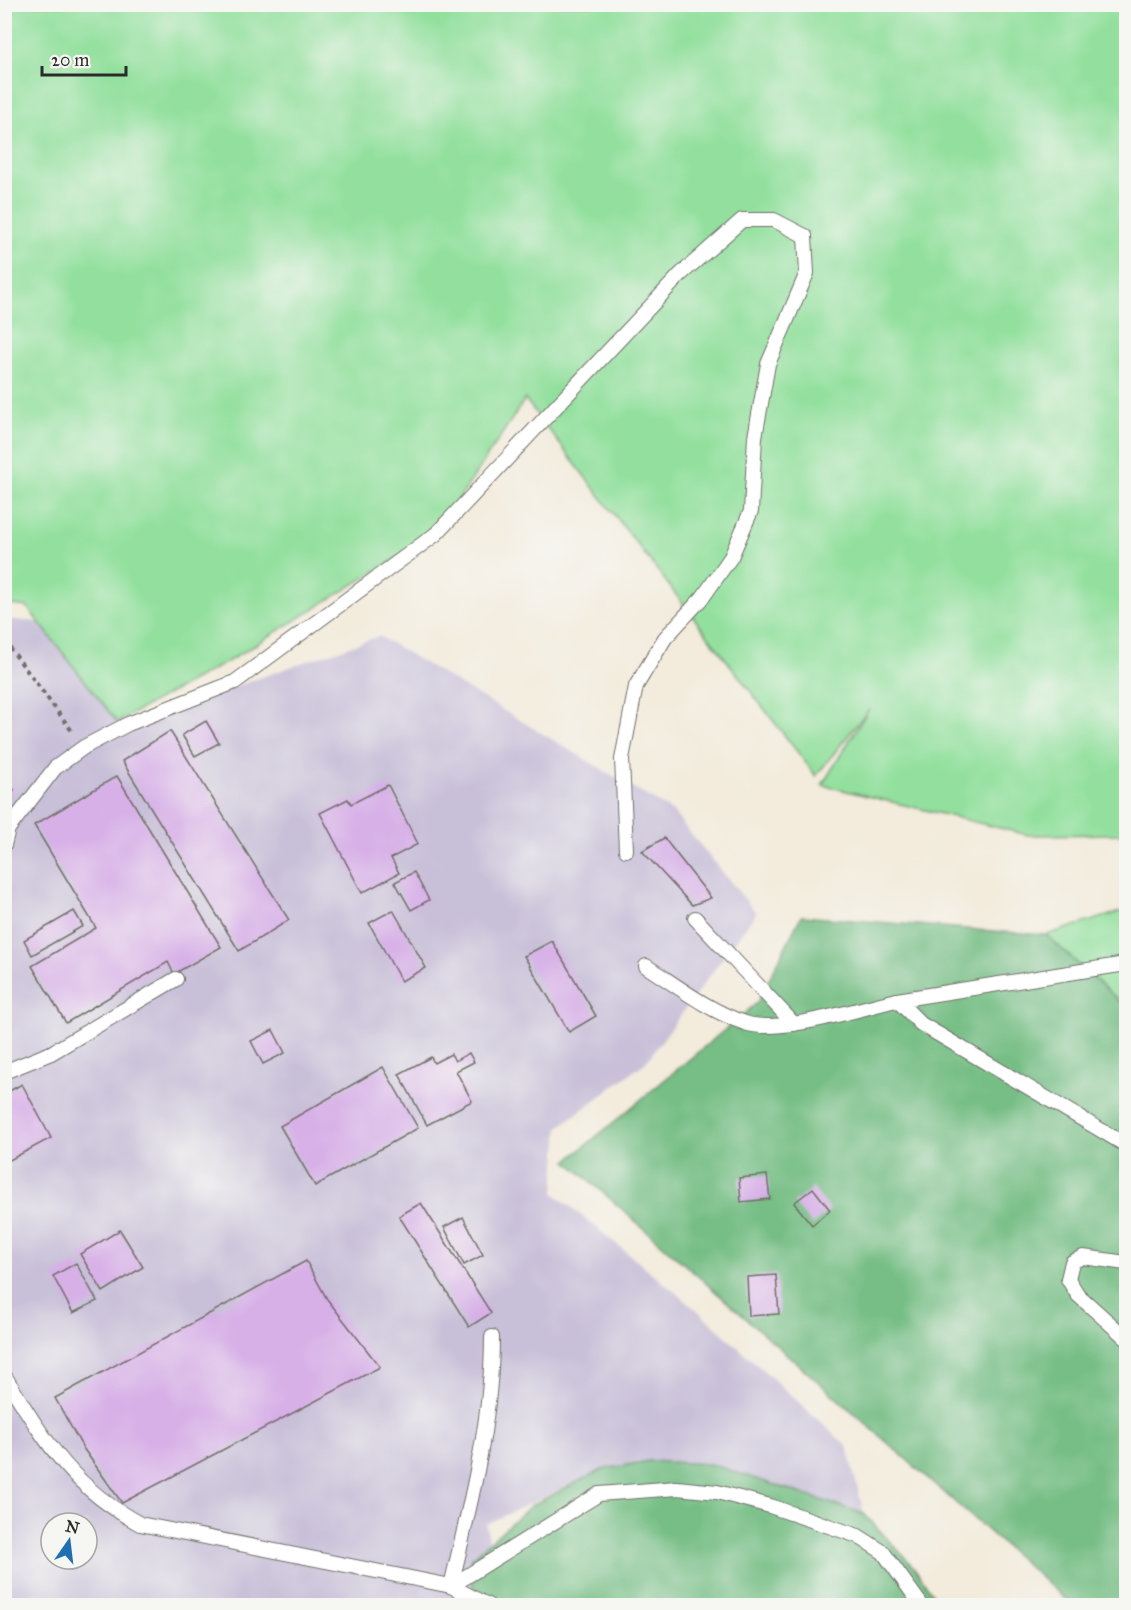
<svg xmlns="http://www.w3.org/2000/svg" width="1131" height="1610" font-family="'IM FELL Great Primer',serif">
<rect width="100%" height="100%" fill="#f6f6f2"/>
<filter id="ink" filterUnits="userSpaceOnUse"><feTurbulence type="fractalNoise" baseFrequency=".0167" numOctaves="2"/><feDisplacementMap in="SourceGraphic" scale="12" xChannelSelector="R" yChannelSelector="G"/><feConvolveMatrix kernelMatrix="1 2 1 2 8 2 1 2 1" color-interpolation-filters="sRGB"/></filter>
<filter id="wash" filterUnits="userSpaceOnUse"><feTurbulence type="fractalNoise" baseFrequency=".008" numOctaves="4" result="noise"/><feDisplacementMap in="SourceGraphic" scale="24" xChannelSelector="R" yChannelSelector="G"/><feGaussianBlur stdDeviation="1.35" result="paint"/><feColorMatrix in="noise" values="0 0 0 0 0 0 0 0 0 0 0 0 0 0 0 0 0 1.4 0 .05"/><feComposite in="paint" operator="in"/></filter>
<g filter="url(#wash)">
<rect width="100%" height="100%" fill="#f3ebdb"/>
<path fill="#c8bfd8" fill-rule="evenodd" d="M4,619L38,622L128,724L379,636L672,811L756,913L646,1062L559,1127L554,1193L697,1310L847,1446L864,1514L710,1464L601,1470L486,1524L500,1605H5ZM51,1523H87V1559H51Z"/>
<g fill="#93e09e" stroke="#5f8664" stroke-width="1.5">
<polygon points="5,5 1126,5 1126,834 1028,835 822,785 869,709 816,776 525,399 436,534 227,662 117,722 27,607 5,604"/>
<polygon points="1126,910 1126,1007 1046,935"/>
</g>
<g fill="#76be85" stroke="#507458" stroke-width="1.5">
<polygon points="801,916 1046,935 1126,1007 1126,1605 1072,1605 567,1161 757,1003"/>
<polygon points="649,1461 710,1464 864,1514 913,1566 941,1605 474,1605 471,1558 532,1505 601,1470"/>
</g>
<g id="blocks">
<g fill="#d7b0e7">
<polygon points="206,721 219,743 195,756 182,735"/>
<polygon points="170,731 289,920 239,951 122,761"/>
<polygon points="4,775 14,790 4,795"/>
<polygon points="117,776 221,947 174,974 168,962 66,1023 32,966 96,928 34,825"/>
<polygon points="388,785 418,844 391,858 399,873 362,893 320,813 348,799 351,804"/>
<polygon points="664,838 711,898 692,905 642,851"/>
<polygon points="414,872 429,900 411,910 395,882"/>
<polygon points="393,910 426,968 401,981 369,923"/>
<polygon points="74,911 83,926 32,955 24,940"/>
<polygon points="552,941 596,1016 569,1032 524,956"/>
<polygon points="273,1030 285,1053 263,1064 251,1041"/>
<polygon points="469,1053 474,1062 456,1071 472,1101 427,1125 399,1074 431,1057 434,1063 451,1054 455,1061"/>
<polygon points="383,1067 418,1128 315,1186 280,1126"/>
<polygon points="22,1084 51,1138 4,1163 4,1094"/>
<polygon points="767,1175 770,1199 741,1202 739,1178"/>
<polygon points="813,1188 830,1210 812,1225 794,1203"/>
<polygon points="421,1203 491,1313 469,1327 399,1216"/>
<polygon points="463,1217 483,1255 464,1265 444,1227"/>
<polygon points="120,1230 143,1267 103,1292 80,1254"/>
<polygon points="306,1261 327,1299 380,1367 122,1503 83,1448 55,1398"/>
<polygon points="76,1263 97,1301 73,1313 53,1276"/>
<polygon points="776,1275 779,1314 749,1316 747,1277"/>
</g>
</g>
</g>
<g filter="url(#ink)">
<use href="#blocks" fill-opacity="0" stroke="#716e69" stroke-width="1.5"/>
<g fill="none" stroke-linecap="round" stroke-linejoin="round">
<g stroke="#716e69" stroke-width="16">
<g id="service">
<polyline points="4,845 8,829 55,768 84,747 128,724 235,682 436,534 681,274 742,220 774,220 805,236 807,273 768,364 755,437 751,511 731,557 703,597 665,638 636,686 622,759 626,850"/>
<polyline points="695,918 794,1024"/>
<path d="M646,966C677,986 709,1011 745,1023C780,1035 860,1008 897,1000L921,1024L1126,1145"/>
<polyline points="897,1000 1126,964"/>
<polyline points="4,1072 51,1053 176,979"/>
<polyline points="1126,1263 1083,1257 1072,1262 1068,1279 1078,1295 1126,1338"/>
<path d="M4,1375C44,1439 71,1487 140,1524L451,1586L489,1606"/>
<polyline points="451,1586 599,1494 677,1488 717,1492 770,1506 858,1536 883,1552 922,1606"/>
<path d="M451,1586C470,1504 492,1422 492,1337"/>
</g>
</g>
<polyline stroke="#716e69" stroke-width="4" stroke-dasharray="4.5 4.5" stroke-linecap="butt" points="4,640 72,731"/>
<use href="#service" stroke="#fff" stroke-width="14"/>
</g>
</g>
<rect width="1131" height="1610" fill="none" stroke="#f6f6f2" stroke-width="24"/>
<g transform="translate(69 1541) rotate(14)"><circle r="28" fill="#f6f6f2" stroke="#a5a5a2" stroke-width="1.5"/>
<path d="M0-4.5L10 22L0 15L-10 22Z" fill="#1f6fb2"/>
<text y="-9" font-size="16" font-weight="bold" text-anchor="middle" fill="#2b2b2b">N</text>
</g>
<path d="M42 66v9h84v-9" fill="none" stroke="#2b2b2b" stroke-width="3"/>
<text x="51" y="66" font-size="18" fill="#2b2b2b" stroke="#f6f6f2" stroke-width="4.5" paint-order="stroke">20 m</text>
</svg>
